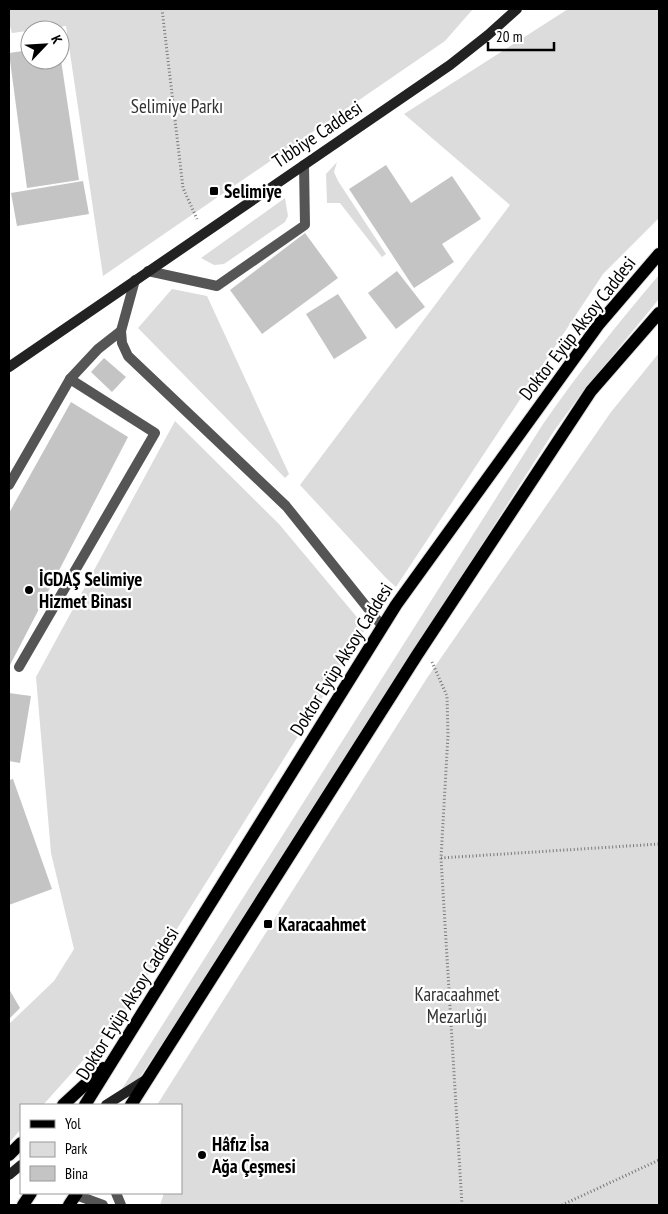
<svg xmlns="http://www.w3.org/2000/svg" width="668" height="1214" font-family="'PT Sans Narrow',sans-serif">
<rect width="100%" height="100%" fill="#fff"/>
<g fill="#dcdcdc">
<polygon points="9,9 473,9 445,41 103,276 66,26 12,33 9,23"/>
<polygon points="568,9 659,9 659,218 603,274 396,587 386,578 300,485 510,205 404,114"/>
<polygon points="337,162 334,172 338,181 386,254 382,257 340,203 327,203 326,174"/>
<polygon points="285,198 288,216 285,222 224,264 214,265 201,258"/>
<path d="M659,275V299L581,394L554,431L206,977L138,1080L120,1092L543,424C579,372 618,323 659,275Z"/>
<polygon points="172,289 207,296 289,474 285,478 138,328"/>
<polygon points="659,353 659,1205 160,1205 164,1193 181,1193 181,1105 157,1105 427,678 611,412"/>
<polygon points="175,421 279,524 366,628 121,1018 43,1105 21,1105 21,1129 9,1143 9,1024 54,981 74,949 51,853 36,677"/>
</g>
<g fill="#c4c4c4">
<polygon points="30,50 30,60 61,60 79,180 27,188 9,53"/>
<polygon points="386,165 411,203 452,176 481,219 442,244 454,262 414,288 349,189"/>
<polygon points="83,181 89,214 17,226 11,193"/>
<polygon points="305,233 338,278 262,334 230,290"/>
<polygon points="397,271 425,307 396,329 368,293"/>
<polygon points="338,294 367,338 334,359 306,314"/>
<polygon points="104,358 126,377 112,392 91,372"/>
<polygon points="71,402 128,437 9,667 9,513"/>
<polygon points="9,693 31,696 20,763 9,761"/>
<polygon points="13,779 52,889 9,905 9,780"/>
<polygon points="9,989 20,1008 9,1019"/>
</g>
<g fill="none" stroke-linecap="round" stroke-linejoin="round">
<g stroke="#dbdbdb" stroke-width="14">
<g id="primary">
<polyline points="63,1105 103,1068"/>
<polyline points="85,1105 396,605 599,324 659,254"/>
<polyline points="131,1105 417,655 591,391 659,313"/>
<polyline points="9,1155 21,1143"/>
<polyline points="23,1205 31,1193"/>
<polyline points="69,1205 77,1193"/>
</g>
</g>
<g stroke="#777" stroke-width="3" stroke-dasharray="1 2.5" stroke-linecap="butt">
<polyline points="162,9 183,188 197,219"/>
<polyline points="432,662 447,696 448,735 441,858 462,1205"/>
<polyline points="441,858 659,844"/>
<polyline points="562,1205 659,1160"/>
</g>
<g stroke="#555" stroke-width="10">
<polyline points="148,271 217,286 305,225 304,165"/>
<polyline points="9,485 70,379 98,349 121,331"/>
<polyline points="19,667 155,433 70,379"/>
<polyline points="116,1193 121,1205"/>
<polyline points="76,1195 103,1205"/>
</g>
<polyline stroke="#555" stroke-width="10" points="135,280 121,331 122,343 128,356 286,506 382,626"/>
<g stroke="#222" stroke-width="10">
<polyline points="9,367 450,65 488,35 517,9"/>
<polyline points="106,1105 147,1079"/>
<polyline points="9,1175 21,1165"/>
</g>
<use href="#primary" stroke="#000" stroke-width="12"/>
</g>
<g fill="#000" stroke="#fff" stroke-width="2">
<rect x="209" y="186" width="10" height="10" rx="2.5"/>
<circle cx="29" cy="590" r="5"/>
<rect x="263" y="919" width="10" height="10" rx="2.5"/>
<circle cx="202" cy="1155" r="5"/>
</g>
<g text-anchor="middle" stroke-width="4.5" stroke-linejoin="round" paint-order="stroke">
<g font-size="19" fill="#333" stroke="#fff">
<text x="177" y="113">Selimiye Parkı</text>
<text x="457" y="1001">Karacaahmet<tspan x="457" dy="22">Mezarlığı</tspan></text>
</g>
<g font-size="19" fill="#000" stroke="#fff">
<text transform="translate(317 134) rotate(-34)" y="7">Tıbbiye Caddesi</text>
<text transform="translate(577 328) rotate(-52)" y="7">Doktor Eyüp Aksoy Caddesi</text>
<text transform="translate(341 659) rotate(-58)" y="7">Doktor Eyüp Aksoy Caddesi</text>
<text transform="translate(127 1003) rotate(-58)" y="7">Doktor Eyüp Aksoy Caddesi</text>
</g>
<g font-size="19" font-weight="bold" fill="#000" stroke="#fff" text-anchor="start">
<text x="224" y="198">Selimiye</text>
<text x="39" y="586">İGDAŞ Selimiye<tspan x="39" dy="22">Hizmet Binası</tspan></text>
<text x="278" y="931">Karacaahmet</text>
<text x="212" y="1151">Hâfız İsa<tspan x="212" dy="22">Ağa Çeşmesi</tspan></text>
</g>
</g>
<rect width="668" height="1214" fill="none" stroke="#000000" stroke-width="20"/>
<rect x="20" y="1104" width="162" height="90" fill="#ffffff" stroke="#999999"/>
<rect x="30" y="1120" width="25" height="8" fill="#000000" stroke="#999999"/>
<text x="65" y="1129" font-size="15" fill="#000000">Yol</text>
<rect x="30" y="1142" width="25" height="15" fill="#dcdcdc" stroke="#999999"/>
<text x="65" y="1154" font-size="15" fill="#000000">Park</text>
<rect x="30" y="1166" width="25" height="15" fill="#c4c4c4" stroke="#999999"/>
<text x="65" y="1179" font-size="15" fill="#000000">Bina</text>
<g transform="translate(45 45) rotate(65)"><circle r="24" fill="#ffffff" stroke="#999999"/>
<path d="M0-4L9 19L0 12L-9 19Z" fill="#000000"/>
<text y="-8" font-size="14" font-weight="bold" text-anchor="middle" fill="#000000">K</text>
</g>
<path d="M488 42v8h66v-8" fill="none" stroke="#000000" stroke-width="2.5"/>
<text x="496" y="42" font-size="15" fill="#000000" stroke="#ffffff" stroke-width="4" paint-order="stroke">20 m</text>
</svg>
